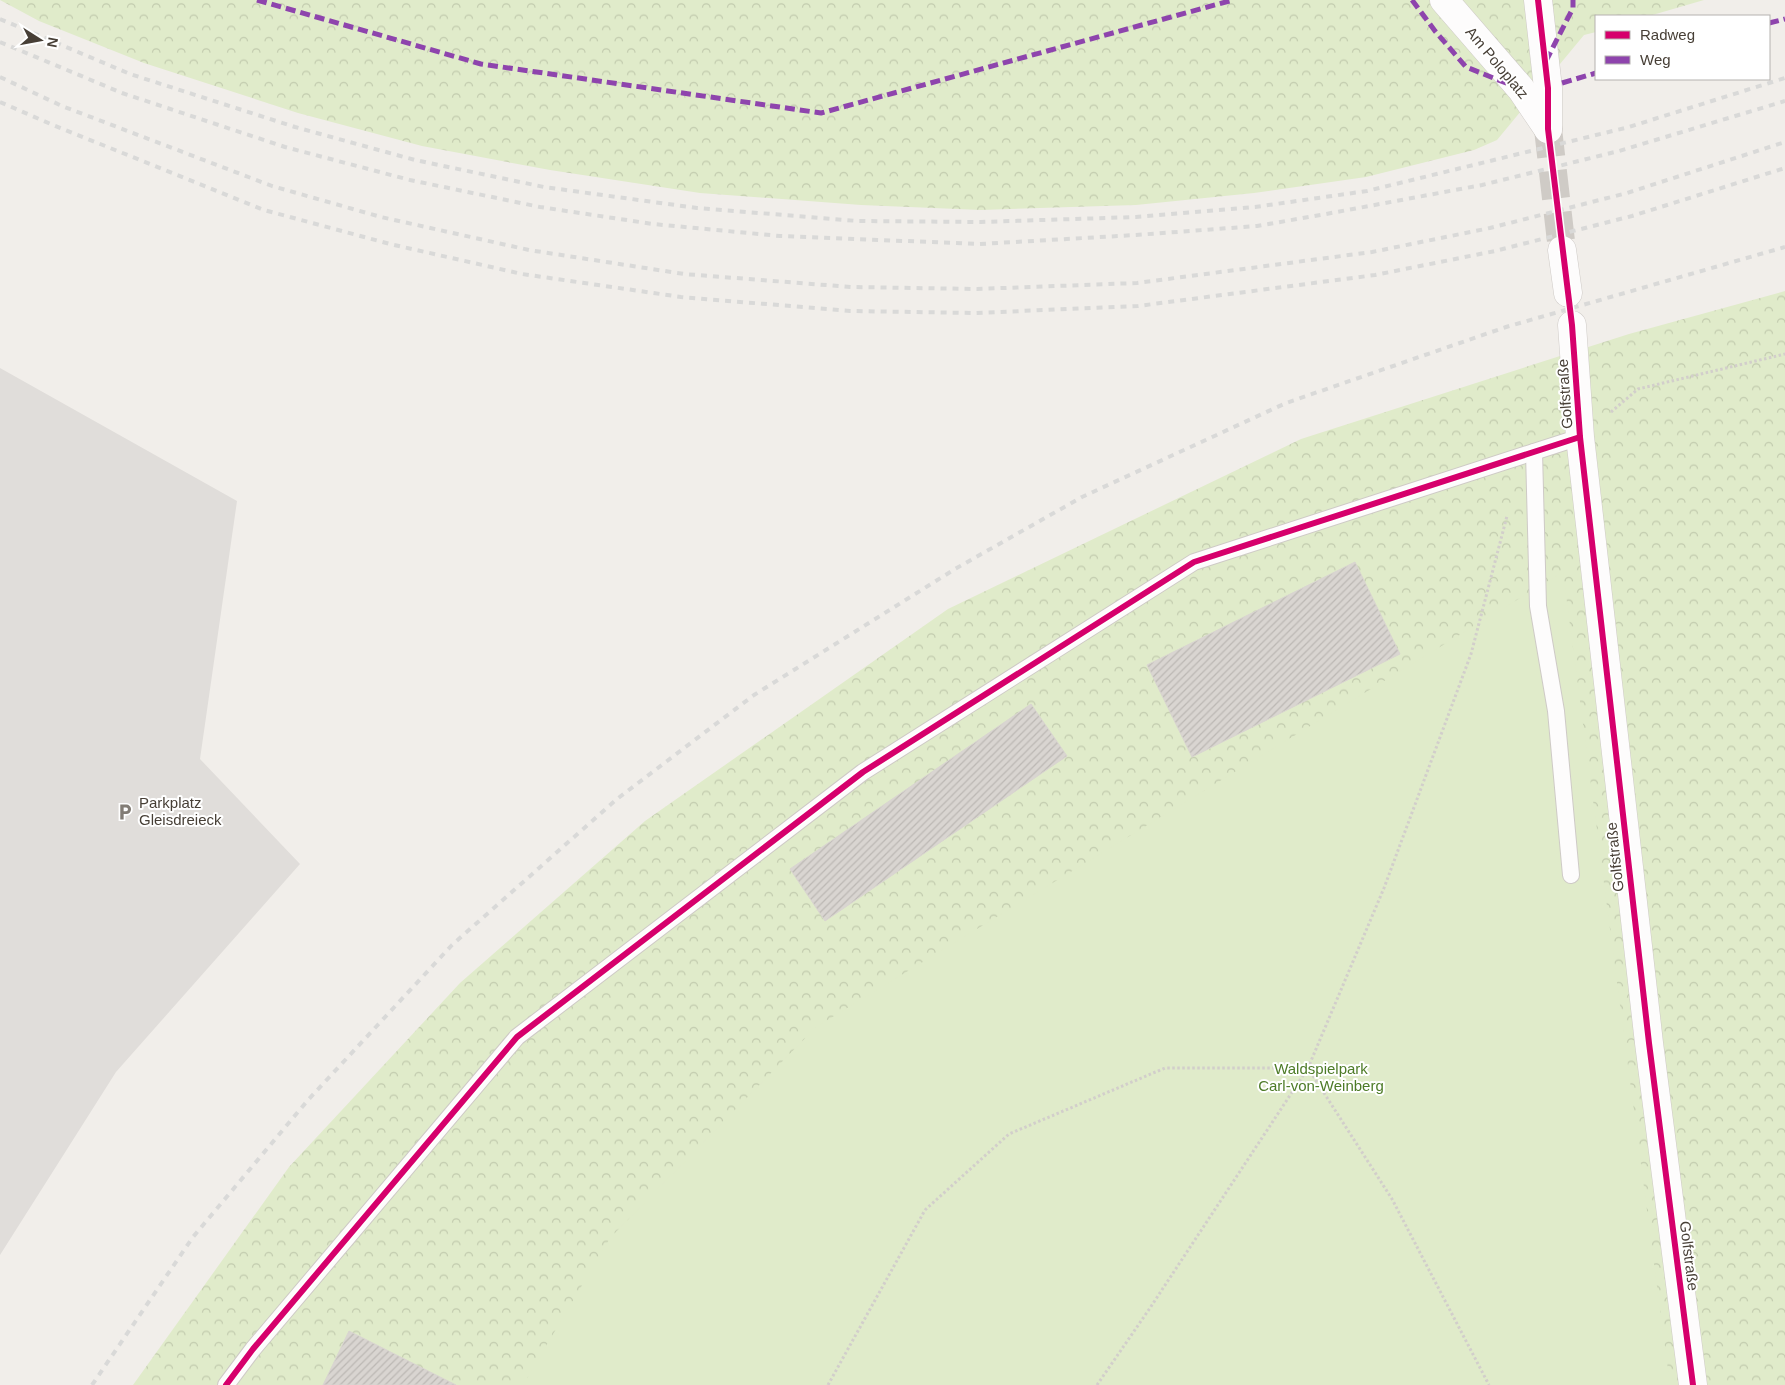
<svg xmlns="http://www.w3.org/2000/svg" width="1785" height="1385" font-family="Arial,sans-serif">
<defs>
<pattern id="forest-crowns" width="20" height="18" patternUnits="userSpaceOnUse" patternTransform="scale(1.25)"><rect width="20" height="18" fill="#e0ebca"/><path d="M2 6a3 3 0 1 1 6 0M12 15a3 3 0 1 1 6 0" fill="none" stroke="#c2cbae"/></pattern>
<pattern id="building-hatch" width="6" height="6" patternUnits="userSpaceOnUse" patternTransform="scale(1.25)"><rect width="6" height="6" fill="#d9d5d1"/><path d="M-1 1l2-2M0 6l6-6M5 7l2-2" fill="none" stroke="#bcb8b4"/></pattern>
</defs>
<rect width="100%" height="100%" fill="#f1eeea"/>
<g fill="url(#forest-crowns)">
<polygon points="0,0 1704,0 1649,16 1596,16 1596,32 1584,35 1497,140 1474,150 1366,177 1254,193 1136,205 981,210 861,205 700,193 550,170 422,146 298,113 144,63 39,21"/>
<polygon points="1785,291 1785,1385 133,1385 289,1167 460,983 645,821 948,609 1301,439 1629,334"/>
</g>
<polygon fill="#e0ebca" points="1563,572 1670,1385 523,1385 610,1238 816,1027"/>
<polygon fill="#e0ddda" points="0,368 237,501 200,759 300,864 116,1072 0,1255"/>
<g fill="url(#building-hatch)" stroke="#d9d5d0">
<polygon points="1355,562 1400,654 1192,757 1147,665"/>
<polygon points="1031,704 1067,756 825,921 790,869"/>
<polygon points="349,1331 456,1385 323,1385"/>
</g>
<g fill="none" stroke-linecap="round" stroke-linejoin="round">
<polyline stroke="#cfcbc6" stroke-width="28" stroke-dasharray="28 14" stroke-linecap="butt" points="1548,129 1562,250"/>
<g stroke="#cecac6" stroke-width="18">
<g id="lane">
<polyline points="1534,452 1538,606 1556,711 1571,875"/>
<polyline points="226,1385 253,1349 517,1037 863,772 1194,562 1580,437"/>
</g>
</g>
<g stroke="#cecac6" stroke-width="29">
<g id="street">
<polyline points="1444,0 1521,89 1548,129"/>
<polyline points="1538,0 1548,88 1548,129"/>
<polyline points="1562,250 1568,293"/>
<polyline points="1572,325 1580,437 1649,1043 1693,1385"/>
</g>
</g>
<g stroke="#d2cecb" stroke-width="3" stroke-dasharray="2.5 2.5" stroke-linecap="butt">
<polyline points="1611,412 1638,389 1785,354"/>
<polyline points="828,1385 925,1210 1009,1134 1165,1068 1308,1068 1392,1199 1489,1385"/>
<polyline points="1097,1385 1150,1308 1308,1068 1384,888 1471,654 1507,516"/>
</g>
<use href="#lane" stroke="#fdfcfc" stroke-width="16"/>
<use href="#street" stroke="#fdfcfc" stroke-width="28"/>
<g stroke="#d9d9d8" stroke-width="4" stroke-dasharray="6 6" stroke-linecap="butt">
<polyline points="0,19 130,74 295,127 415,160 544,187 697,208 858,221 981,222 1136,217 1255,207 1367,191 1629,127 1785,78"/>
<polyline points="0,42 122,93 285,147 410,180 540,207 653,224 780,236 980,244 1136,235 1257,226 1326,214 1482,185 1619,151 1785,101"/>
<polyline points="0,77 62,106 272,186 381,217 529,250 684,274 851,287 977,289 1137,283 1372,252 1490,228 1627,193 1785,142"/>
<polyline points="0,102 53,125 264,210 390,244 522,274 681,297 850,311 975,313 1138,306 1375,275 1495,251 1632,216 1785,168"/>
<polyline points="92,1385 193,1237 308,1100 452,945 617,799 754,695 955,569 1082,497 1286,403 1506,327 1785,247"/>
</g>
<g stroke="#8e44ad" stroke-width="5" stroke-dasharray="10 5" stroke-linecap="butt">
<polyline points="257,0 481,64 821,113 1233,0"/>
<polyline points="1412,0 1435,31 1466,67 1521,89"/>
<polyline points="1769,23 1785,19"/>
<polyline points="1546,61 1573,8 1573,0"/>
<polyline points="1562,83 1596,73"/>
</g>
<g stroke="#fff" stroke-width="9">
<g id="cycleway">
<polyline points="1538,0 1548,88 1548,129 1572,325 1580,437 1649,1043 1693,1385"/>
<polyline points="226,1385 253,1349 517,1037 863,772 1194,562 1580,437"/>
</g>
</g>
<use href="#cycleway" stroke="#d6006c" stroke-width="6"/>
</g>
<defs>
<g id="parking-bare" transform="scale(1.35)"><path d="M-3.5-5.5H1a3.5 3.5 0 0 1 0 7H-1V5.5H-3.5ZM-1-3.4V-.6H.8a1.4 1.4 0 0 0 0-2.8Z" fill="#827c75" stroke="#fff" stroke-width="2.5" paint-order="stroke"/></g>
</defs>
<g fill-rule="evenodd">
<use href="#parking-bare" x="125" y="812"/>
</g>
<g text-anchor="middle" stroke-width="4" stroke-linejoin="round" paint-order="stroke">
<g font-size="15" fill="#473f36" stroke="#fff">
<text transform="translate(1497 63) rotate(50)" y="5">Am Poloplatz</text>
<text transform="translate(1565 394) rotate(-94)" y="5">Golfstraße</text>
<text transform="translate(1615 857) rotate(-96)" y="5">Golfstraße</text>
<text transform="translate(1689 1256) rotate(83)" y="5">Golfstraße</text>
</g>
<g font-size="15" fill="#473f36" stroke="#fff" text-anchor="start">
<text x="139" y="808">Parkplatz<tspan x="139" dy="17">Gleisdreieck</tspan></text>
</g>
<g font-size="15" fill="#4d7b27" stroke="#fff">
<text x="1321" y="1074">Waldspielpark<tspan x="1321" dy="17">Carl-von-Weinberg</tspan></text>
</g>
</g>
<rect x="1595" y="15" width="175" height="65" fill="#ffffff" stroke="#b5b2af"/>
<rect x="1605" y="31" width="25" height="8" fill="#d6006c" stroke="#b5b2af"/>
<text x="1640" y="40" font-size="15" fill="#473f36">Radweg</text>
<rect x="1605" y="56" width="25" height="8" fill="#8e44ad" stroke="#b5b2af"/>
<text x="1640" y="65" font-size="15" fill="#473f36">Weg</text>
<g transform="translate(40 40) rotate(101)" stroke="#ffffff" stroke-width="4" paint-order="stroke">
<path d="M0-4L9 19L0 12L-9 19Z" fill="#473f36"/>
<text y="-8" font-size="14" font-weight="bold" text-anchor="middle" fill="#473f36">N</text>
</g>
</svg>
